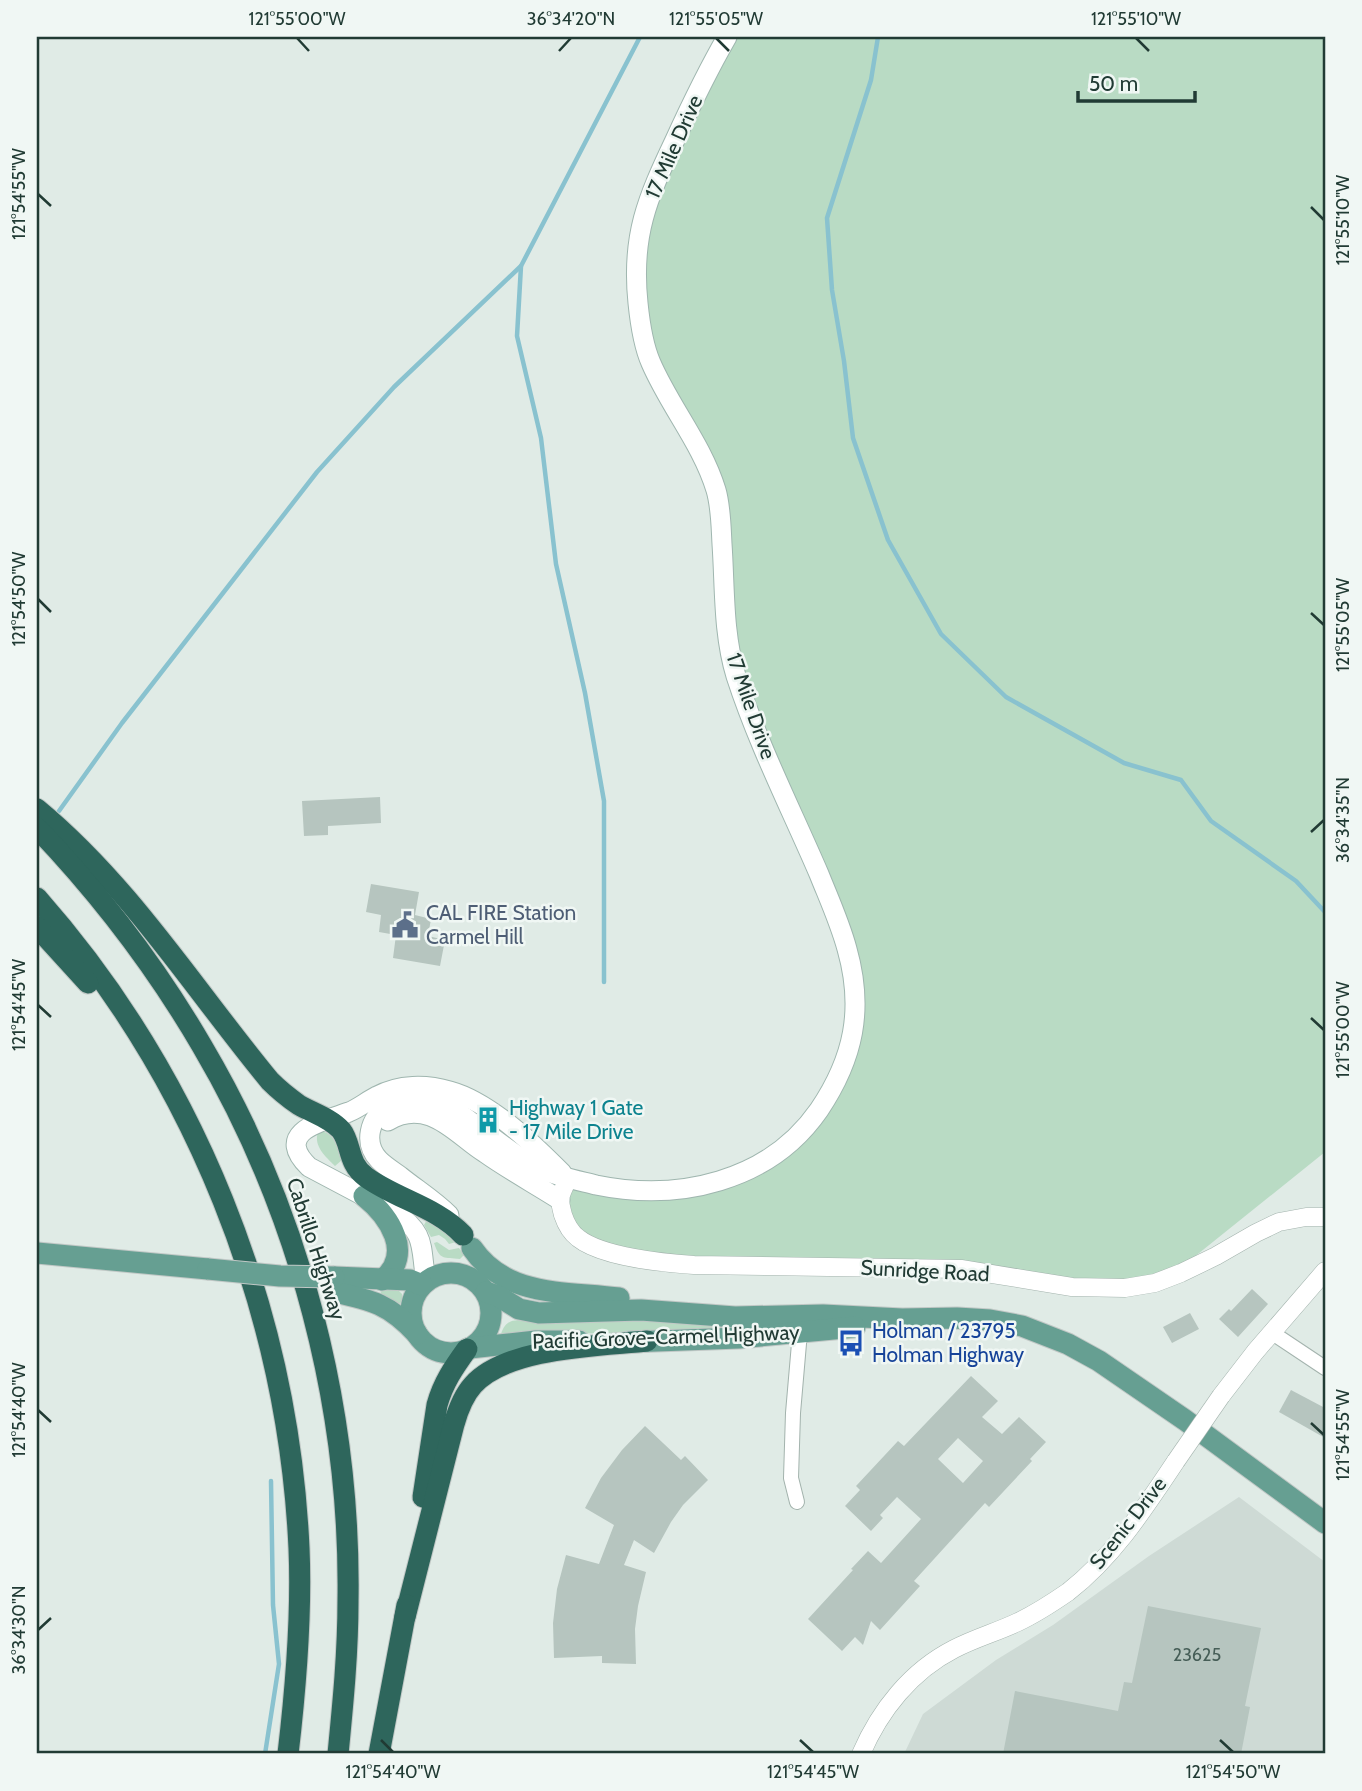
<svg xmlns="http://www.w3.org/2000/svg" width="1362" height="1791" font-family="Cabin,sans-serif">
<rect width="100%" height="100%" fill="#e0ebe6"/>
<polygon fill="#cedad5" points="1239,1497 1325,1562 1325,1754 904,1754 923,1714 996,1660 1053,1625 1149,1556"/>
<g fill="#b9dbc4">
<polygon points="727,37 1325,37 1325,1152 1168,1278 1034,1281 624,1255 567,1226 568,1179 645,1191 749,1169 826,1100 857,996 735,674 717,493 649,358 637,243"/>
<path d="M321,1131C337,1135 336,1147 342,1160L335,1166C326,1157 313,1146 318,1132Z"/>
<polygon points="428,1218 437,1223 456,1242 449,1244 445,1239 439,1235 431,1237 424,1225"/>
<path d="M437,1242L449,1250L459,1248L464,1255L460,1259C444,1257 440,1261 434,1243Z"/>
<polygon points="382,1290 398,1290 402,1294 402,1302 398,1304 380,1294"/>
<path d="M649,1319L733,1325L735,1329L643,1334L567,1333L505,1335L501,1334C508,1312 525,1323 542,1323Z"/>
</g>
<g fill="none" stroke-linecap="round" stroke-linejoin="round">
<g stroke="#89c2cf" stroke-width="4.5">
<polyline points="878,37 871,80 827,218 832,290 844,361 853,438 888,540 941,634 1006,697 1124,763 1181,780 1211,821 1296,881 1325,912"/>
<polyline points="521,266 517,336 541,438 556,564 585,693 604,801 604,982"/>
<polyline points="59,811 122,723 317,472 394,387 521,266 640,37"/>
<polyline points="265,1754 279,1664 273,1605 271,1481"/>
</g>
</g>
<g fill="#b6c5bf" fill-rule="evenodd">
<polygon points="380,797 381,823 328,826 328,835 304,836 302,801"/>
<polygon points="371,884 419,892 415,915 431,919 428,936 445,940 440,966 393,958 396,935 379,932 381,915 366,912"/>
<polygon points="1252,1289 1268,1304 1238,1337 1219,1319 1229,1309 1231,1311"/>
<polygon points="1190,1313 1199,1329 1172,1343 1163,1327"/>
<path d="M971,1376L998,1401L982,1417L1002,1434L1019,1417L1046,1442L1030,1459L1032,1461L989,1507L985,1503L914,1581L920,1586L880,1630L871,1621L863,1645L855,1637L842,1651L808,1619L853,1570L851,1569L868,1551L881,1563L921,1519L897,1497L880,1515L883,1518L871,1531L845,1506L860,1490L856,1486L898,1441L904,1446ZM958,1438L983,1461L963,1483L938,1459Z"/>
<polygon points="1291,1390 1325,1408 1325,1438 1279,1412"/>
<polygon points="645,1426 681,1460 685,1456 708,1480 683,1505 671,1522 654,1553 634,1540 624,1565 646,1572 638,1606 635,1629 636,1664 602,1663 602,1656 554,1658 553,1623 557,1589 566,1555 599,1564 614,1525 585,1508 601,1478 622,1450"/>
<polygon points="1148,1606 1261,1628 1245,1706 1250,1707 1241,1754 1003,1754 1015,1691 1118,1711 1124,1682 1132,1683"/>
</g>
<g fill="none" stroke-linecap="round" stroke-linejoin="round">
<g stroke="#a3b3ad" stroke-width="16">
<g id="minor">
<polyline points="1271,1332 1325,1368"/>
<polyline points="797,1502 791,1478 793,1413 800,1332"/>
</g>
</g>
<g stroke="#a3b3ad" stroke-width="19">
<g id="tertiary">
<path d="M568,1179C565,1185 561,1193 560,1199C560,1204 562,1211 563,1215C566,1224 570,1232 578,1238C602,1257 664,1263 694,1265L961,1269L1072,1287L1125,1288L1155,1283L1181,1273L1216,1256L1256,1233L1279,1222L1306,1217H1325"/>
<polyline points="1221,1396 1255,1352 1325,1271"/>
<path d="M861,1754C880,1710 911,1671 954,1649C975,1638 997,1632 1018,1622C1035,1614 1052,1603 1068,1592C1114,1556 1144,1509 1176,1461"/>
</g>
</g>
<g stroke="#9fb6af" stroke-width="21">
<g id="secondary">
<path d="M388,1121C401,1113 415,1111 430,1116C450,1123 467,1142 485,1153C509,1170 535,1184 560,1200"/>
<path d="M449,1215C434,1200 416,1189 400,1176C393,1171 385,1166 379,1160C363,1143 369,1118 388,1107C403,1098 423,1097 440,1103C451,1107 461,1114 470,1121C490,1135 516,1157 536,1167C555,1176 576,1180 596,1185C678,1202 769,1182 819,1110C854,1058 864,1009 847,949C840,923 829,899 819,874C791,809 758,744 736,676C723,634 725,587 722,544C721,526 721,507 716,490C702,444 670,407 651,363C643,345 640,323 638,303C631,236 647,199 675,140C691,105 708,70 727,37"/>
<path d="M426,1281C420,1247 427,1233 394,1212L309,1167C272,1131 324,1121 349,1112C359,1108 367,1101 377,1096C399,1084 426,1084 450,1091C490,1102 533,1144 562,1173"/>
</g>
</g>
<g stroke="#c1c8c6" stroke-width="23">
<g id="primary">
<path d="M364,1196C389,1216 415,1254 382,1280"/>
<path d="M472,1248C506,1298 566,1291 619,1298"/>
<polyline points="37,1253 208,1269"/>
<circle cx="451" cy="1313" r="40"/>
<polyline points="334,1277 410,1280 422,1285"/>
<path d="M334,1292C372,1300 389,1304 417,1334"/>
<polyline points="486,1292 498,1296 519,1309 539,1313 641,1310 735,1317 823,1315 902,1319 957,1318 990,1320 1022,1326 1068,1344 1099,1361 1185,1420 1325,1523"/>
<polyline points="629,1342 739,1338 855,1327"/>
<polyline points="470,1348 536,1341 579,1341"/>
</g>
</g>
<g stroke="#c1c8c6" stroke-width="23">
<g id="motorway">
<path d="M37,809C130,886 194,989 270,1081C279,1090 289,1098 299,1105C313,1113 330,1118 341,1130C352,1144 347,1163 366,1177C396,1199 437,1207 463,1235"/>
<path d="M37,828C100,894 156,967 202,1046C300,1212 351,1409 348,1601C348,1653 343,1703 338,1754"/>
<path d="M37,898C195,1077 288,1310 299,1548C302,1617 296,1686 288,1754"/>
<polyline points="37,927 88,983"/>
<path d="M423,1497L437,1405C443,1383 454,1367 467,1349"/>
<path d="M405,1617L454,1424C458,1410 463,1396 473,1385C507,1347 599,1346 647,1341"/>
<polyline points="379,1754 407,1605"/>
</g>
</g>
<use href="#minor" stroke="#fff" stroke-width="14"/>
<use href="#tertiary" stroke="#fff" stroke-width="18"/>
<use href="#secondary" stroke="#fff" stroke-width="19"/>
<use href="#primary" stroke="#669f92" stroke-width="21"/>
<use href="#motorway" stroke="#2e665c" stroke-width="21"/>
<g stroke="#a3b3ad" stroke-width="19" stroke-linecap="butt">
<polyline id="tertiary-bridge" points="1176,1461 1221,1396"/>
</g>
<g stroke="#c1c8c6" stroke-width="23" stroke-linecap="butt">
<polyline id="primary-bridge" points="208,1269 280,1276 334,1277"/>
</g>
<use href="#tertiary-bridge" stroke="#fff" stroke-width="18"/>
<use href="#primary-bridge" stroke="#669f92" stroke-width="21"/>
</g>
<path fill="none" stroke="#213b34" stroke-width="2.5" d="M297,38L309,51M716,38L729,51M1136,38L1149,51M559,51L571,38M38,194L51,206M1311,207L1324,220M38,599L51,612M1311,613L1324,625M1311,832L1324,820M38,1005L51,1017M1311,1018L1324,1030M38,1410L51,1422M1311,1423L1324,1435M38,1630L51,1618M381,1740L393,1752M800,1740L813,1752M1220,1740L1233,1752"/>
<defs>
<g id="civic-bare" transform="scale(2.1)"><path d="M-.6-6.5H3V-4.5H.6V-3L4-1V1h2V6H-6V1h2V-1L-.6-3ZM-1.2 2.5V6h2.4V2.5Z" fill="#5c6f8a" stroke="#f0f7f4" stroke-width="2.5" paint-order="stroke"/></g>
<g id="building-bare" transform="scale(2.1)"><path d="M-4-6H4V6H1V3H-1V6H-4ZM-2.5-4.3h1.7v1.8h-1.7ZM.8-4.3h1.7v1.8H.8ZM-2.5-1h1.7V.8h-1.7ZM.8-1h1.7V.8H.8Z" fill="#0f9aa8" stroke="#f0f7f4" stroke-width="2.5" paint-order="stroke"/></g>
<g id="bus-bare" transform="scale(2.1)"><path d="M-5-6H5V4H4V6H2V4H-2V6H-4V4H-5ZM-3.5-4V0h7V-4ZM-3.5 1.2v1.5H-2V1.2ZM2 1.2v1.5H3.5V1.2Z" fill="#1a4fb4" stroke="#f0f7f4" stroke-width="2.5" paint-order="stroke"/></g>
</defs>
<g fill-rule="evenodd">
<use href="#civic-bare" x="405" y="925"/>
<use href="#building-bare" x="488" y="1120"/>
<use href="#bus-bare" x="851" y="1343"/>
</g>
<g text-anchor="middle" stroke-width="5" stroke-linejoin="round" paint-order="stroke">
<g font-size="18" fill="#465e57">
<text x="1197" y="1661">23625</text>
</g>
<g font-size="21" fill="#213b34" stroke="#f0f7f4">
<text transform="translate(674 147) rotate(-66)" y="7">17 Mile Drive</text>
<text transform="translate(751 706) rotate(71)" y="7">17 Mile Drive</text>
<text transform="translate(316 1249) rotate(72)" y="7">Cabrillo Highway</text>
<text transform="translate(925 1271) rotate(3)" y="7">Sunridge Road</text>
<text transform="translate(666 1337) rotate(-2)" y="7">Pacific Grove-Carmel Highway</text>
<text transform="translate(1128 1523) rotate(-52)" y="7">Scenic Drive</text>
</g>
<g font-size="21" fill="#4e5e75" stroke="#f0f7f4" text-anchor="start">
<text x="426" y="920">CAL FIRE Station<tspan x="426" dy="24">Carmel Hill</tspan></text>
</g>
<g font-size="21" fill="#0d838f" stroke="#f0f7f4" text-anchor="start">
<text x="509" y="1115">Highway 1 Gate<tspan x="509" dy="24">- 17 Mile Drive</tspan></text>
</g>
<g font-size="21" fill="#164399" stroke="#f0f7f4" text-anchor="start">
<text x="872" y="1338">Holman / 23795<tspan x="872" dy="24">Holman Highway</tspan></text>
</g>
</g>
<rect width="1362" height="1791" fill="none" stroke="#f0f7f4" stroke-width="77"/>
<path d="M1078 91v10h117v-10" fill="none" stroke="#213b34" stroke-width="3.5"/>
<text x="1089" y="91" font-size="21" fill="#213b34" stroke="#f0f7f4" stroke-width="5" paint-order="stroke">50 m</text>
<rect x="38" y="38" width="1286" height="1714" fill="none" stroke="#213b34" stroke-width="2.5"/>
<g font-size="18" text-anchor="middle" fill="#213b34">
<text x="297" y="25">121°55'00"W</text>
<text x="571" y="25">36°34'20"N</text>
<text x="716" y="25">121°55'05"W</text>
<text x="1136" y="25">121°55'10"W</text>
<text transform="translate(19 194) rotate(-90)" y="6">121°54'55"W</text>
<text transform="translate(1343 220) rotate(-90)" y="6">121°55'10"W</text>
<text transform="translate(19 599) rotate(-90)" y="6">121°54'50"W</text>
<text transform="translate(1343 625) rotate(-90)" y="6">121°55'05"W</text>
<text transform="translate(1343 820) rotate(-90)" y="6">36°34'35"N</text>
<text transform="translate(19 1005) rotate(-90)" y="6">121°54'45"W</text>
<text transform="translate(1343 1030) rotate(-90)" y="6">121°55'00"W</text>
<text transform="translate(19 1410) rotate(-90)" y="6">121°54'40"W</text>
<text transform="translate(1343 1435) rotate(-90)" y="6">121°54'55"W</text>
<text transform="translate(19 1630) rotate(-90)" y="6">36°34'30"N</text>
<text x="393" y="1778">121°54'40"W</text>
<text x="813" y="1778">121°54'45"W</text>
<text x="1233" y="1778">121°54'50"W</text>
</g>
</svg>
